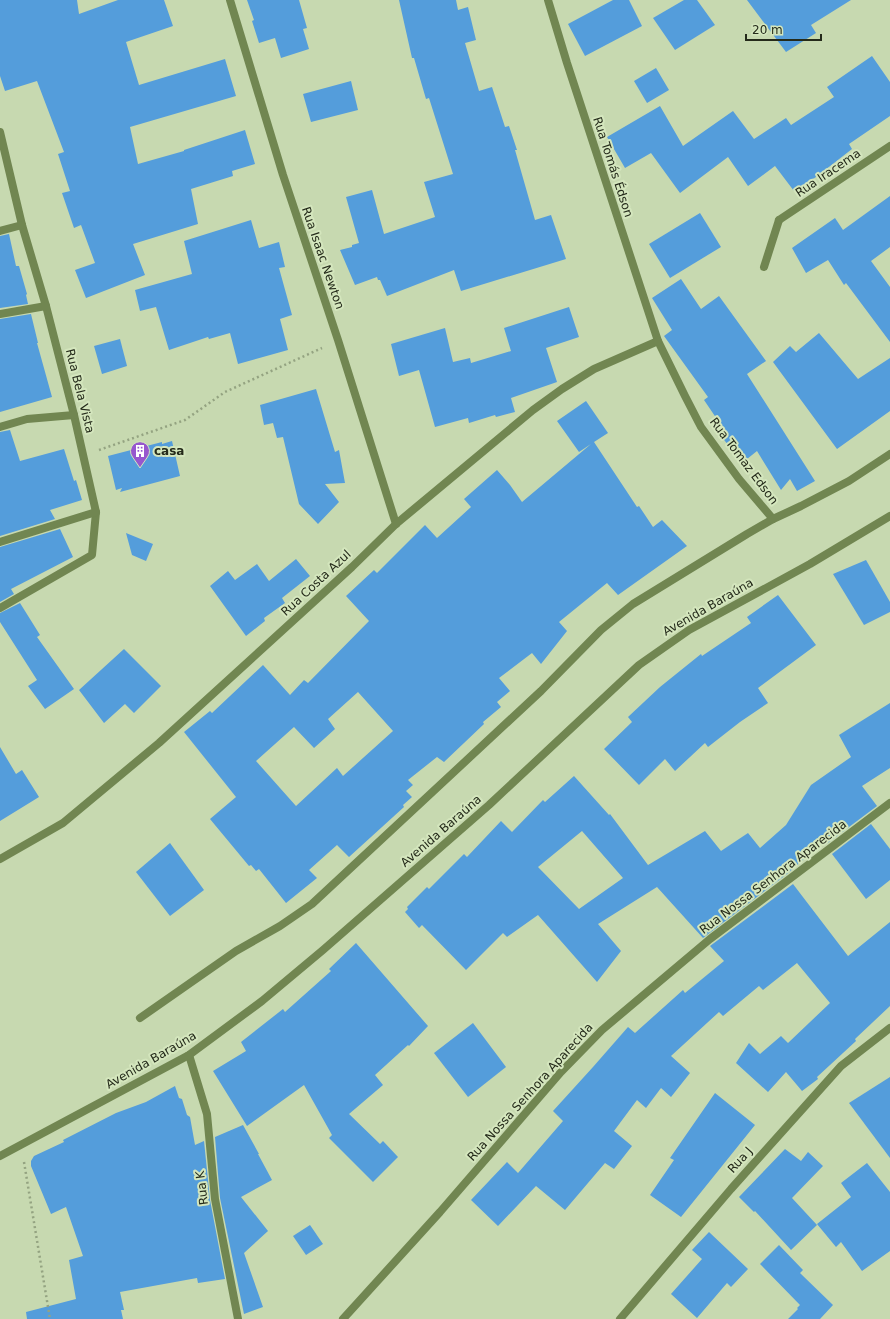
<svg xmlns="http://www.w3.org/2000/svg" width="890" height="1319" font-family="'DejaVu Sans',sans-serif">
<rect width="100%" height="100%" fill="#c7d9b0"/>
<g fill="#549ddb" fill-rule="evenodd">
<polygon points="0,0 77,0 79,14 118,0 164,0 173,26 126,42 139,85 225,59 236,96 130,127 138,164 184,151 184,150 245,130 255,164 232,171 233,176 191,189 198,224 133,244 145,275 86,298 75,270 95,263 81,225 74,228 62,193 70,191 58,154 64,152 37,81 5,91 0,76"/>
<polygon points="247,0 299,0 307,28 303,29 309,49 281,58 275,38 259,43 252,21 254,20"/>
<polygon points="399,0 456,0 458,10 468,7 476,40 465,43 479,91 492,87 505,127 509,126 517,150 515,150 535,220 551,215 566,259 461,291 454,270 387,296 380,280 378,280 377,277 355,285 340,250 352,247 352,245 359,243 346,197 372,190 384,234 435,217 424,182 453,174 429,98 426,99 414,58 412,58"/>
<polygon points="613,0 629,0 642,26 585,56 568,24"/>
<polygon points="684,0 697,0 715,25 675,50 653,18"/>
<polygon points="747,0 851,0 811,25 816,33 786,52"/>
<polygon points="872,56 890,82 890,116 849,144 852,149 816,177 794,191 775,166 748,186 728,157 680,193 651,153 625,168 607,137 660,106 683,146 733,111 754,139 786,118 791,125 834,97 827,87"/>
<polygon points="656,68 669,90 647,103 634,81"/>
<polygon points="351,81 358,110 311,122 303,94"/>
<polygon points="890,196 890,247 871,261 890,287 890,342 846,283 844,285 828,260 806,273 792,248 835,218 843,230"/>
<polygon points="700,213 721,247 670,278 649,244"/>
<polygon points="251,220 259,248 279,242 285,267 279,268 292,315 280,319 288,350 238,364 230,333 209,339 208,337 169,350 156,307 140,311 135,290 192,274 184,241"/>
<polygon points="9,234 16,266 19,266 27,294 26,295 28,304 0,308 0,236"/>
<polygon points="681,279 701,309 719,296 766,361 747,374 815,481 797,491 790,479 781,490 757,451 742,463 718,432 723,428 704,400 708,397 664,336 672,330 652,298"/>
<polygon points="569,307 579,337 546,348 557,382 511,398 515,412 496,417 495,415 469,423 468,418 435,427 419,370 399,376 391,344 445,328 453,362 470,358 471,363 511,351 504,328"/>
<polygon points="31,314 38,343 37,343 52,397 0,412 0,319"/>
<polygon points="819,333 858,379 890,358 890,411 837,449 773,362 790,346 796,352"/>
<polygon points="120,339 127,366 102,374 94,346"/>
<polygon points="316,389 335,452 339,450 345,483 325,484 339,502 318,524 299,504 283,437 277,438 273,423 264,425 260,405"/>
<path d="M586,401L608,433L594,442L637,507L639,506L653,527L662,520L687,546L618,595L607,583L559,622L567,631L541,664L532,653L499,678L510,691L497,702L501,707L483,722L484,724L444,762L437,757L408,780L413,785L406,791L412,797L403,805L404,807L349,857L337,845L309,870L317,878L286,903L259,869L256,871L251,865L249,866L210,819L236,797L184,732L210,711L212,713L263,665L290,695L304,680L308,683L369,621L346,596L374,570L377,573L425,525L437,538L471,507L464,499L497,470L510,485L522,502L591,444L579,452L557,421ZM358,692L393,731L343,776L337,768L296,806L256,761L294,727L314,748L335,729L328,719Z"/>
<polygon points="10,430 20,461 64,449 74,481 76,480 82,500 50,510 55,519 0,536 0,432"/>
<polygon points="172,441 180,476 120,492 122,488 116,490 108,456 162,442 162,444"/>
<polygon points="60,529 73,557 11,589 14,594 0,602 0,547"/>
<polygon points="126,533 153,544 146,561 132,555"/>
<polygon points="296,559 310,576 282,598 285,603 264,618 265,621 246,636 210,586 228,571 235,580 257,564 269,581"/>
<polygon points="866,560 890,602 890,612 864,625 833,574"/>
<polygon points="778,595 816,645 758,688 768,703 740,722 708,747 705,743 675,771 665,759 639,785 604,749 632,722 628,717 660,687 701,654 702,656 751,623 747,617"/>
<polygon points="20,603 40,635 37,637 74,689 45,709 28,686 37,680 0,622 0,613"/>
<polygon points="124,649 161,686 134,713 125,704 104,723 79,690"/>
<path d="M890,703V768L862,786L877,806L825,845L823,842L787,874L703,938L657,887L598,924L621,951L597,982L538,915L507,937L503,933L466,970L422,925L419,928L405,912L408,909L407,907L427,887L429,889L464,854L467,857L501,821L512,832L543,800L545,802L574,776L609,815L610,814L648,865L705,831L721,851L748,833L760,848L786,825L811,785L851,757L839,735ZM582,831L623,878L579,909L538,867Z"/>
<polygon points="0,747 16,774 22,770 39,797 0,821"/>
<polygon points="871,824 890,849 890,880 866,899 832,854"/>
<polygon points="170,843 204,890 170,916 136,872"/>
<polygon points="793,884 848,956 890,922 890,1006 855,1039 856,1041 817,1077 818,1079 802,1091 786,1072 768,1092 736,1063 749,1043 760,1054 781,1036 788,1043 830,1003 797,963 763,990 759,986 723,1016 719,1012 671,1056 690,1073 671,1097 661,1088 646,1108 637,1100 614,1131 632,1146 614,1169 605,1163 565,1210 536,1186 498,1226 471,1200 507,1162 518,1173 563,1121 553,1111 593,1067 628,1027 635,1033 683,990 685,993 724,961 710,946"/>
<polygon points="356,943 428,1026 409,1046 408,1045 375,1075 383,1085 349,1114 380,1144 383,1141 398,1157 373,1182 329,1138 332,1135 304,1085 247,1126 213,1071 246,1051 241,1042 283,1009 285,1012 331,971 329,969"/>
<polygon points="473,1023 506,1067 468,1097 434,1053"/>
<polygon points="890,1077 890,1158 849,1103"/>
<polygon points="175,1086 179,1098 182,1099 187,1115 190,1117 195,1145 204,1141 210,1200 225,1279 198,1283 197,1278 120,1292 124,1310 121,1310 123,1319 27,1319 26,1312 76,1299 69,1260 83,1256 66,1207 51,1214 31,1166 31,1161 34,1156 64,1142 63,1140 116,1113 146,1102"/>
<polygon points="715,1093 755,1125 681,1217 650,1195 674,1160 670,1158"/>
<polygon points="243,1125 259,1154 258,1154 272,1180 241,1197 268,1231 244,1253 263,1307 244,1314 220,1198 215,1137"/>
<polygon points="785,1149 801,1161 808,1152 823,1166 792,1198 817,1225 791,1250 755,1211 754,1212 739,1197"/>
<polygon points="867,1163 890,1192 890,1251 862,1271 841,1242 836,1247 817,1224 851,1197 841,1183"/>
<polygon points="310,1225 323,1244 306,1255 293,1236"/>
<polygon points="709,1232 748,1269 731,1287 727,1283 697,1318 671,1294 702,1259 692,1250"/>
<polygon points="779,1245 803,1270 800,1273 833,1305 820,1319 788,1319 798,1309 797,1308 800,1305 760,1264"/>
</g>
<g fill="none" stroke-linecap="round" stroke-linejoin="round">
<g stroke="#94a381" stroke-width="2.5" stroke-dasharray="2 3" stroke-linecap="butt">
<polyline points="99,450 185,420 225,392 322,348"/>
<polyline points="24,1162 50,1319"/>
</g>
<polyline stroke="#718651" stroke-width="8" points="764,267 779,220"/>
<g stroke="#718651" stroke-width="8">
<polyline points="230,0 283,175 338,340 396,524"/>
<polyline points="548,0 567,63 658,341 685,396 701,427 739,479 773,519"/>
<polyline points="0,132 22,225 46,306 74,415 96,512 92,555 0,608"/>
<polyline points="779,220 890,146"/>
<polyline points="0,231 22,225"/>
<polyline points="0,314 46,306"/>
<polyline points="0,427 27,419 74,415"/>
<polyline points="0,542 96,512"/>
<polyline points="0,859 63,823 159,743 352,567 396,524 533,410 562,389 594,369 658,341"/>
<polyline points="140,1018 236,951 280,926 312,904 541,691 601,630 633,604 747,534 773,519 801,506 849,481 890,454"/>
<polyline points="189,1055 207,1114 215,1199 238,1319"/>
<polyline points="0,1156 189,1055 262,1001 323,950 489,805 639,665 689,630 810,564 890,516"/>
<polyline points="343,1319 440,1212 561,1072 602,1030 710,939 890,803"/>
<polyline points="620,1319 731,1189 841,1066 890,1028"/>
</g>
</g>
<defs>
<g id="building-pin" transform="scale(1)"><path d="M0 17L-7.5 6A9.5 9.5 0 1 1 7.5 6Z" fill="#9757ce" stroke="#d4e6bd"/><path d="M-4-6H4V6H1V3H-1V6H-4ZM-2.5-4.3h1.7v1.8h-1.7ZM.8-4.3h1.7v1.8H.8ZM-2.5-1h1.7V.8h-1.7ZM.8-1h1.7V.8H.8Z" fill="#fff"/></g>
</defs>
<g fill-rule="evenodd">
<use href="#building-pin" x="140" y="451"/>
</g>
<g text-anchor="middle" stroke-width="4" stroke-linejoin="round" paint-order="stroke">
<g font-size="12" fill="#242a1a" stroke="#d4e6bd">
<text transform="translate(613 167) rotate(72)" y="4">Rua Tomás Édson</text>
<text transform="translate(828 173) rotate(-34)" y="4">Rua Iracema</text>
<text transform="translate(323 258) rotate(71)" y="4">Rua Isaac Newton</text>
<text transform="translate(80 391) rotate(76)" y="4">Rua Bela Vista</text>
<text transform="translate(744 461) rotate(53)" y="4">Rua Tomaz Edson</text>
<text transform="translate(316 583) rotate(-43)" y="4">Rua Costa Azul</text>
<text transform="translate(708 607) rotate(-30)" y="4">Avenida Baraúna</text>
<text transform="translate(441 831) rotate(-41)" y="4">Avenida Baraúna</text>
<text transform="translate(773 877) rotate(-37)" y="4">Rua Nossa Senhora Aparecida</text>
<text transform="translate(151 1060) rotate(-30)" y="4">Avenida Baraúna</text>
<text transform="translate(530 1092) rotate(-48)" y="4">Rua Nossa Senhora Aparecida</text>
<text transform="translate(740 1160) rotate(-48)" y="4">Rua J</text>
<text transform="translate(202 1188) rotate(-97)" y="4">Rua K</text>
</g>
<g font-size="12" font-weight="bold" fill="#242a1a" stroke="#d4e6bd" text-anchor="start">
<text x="154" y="455">casa</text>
</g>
</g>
<path d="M746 34v6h75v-6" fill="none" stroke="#242a1a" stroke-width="2"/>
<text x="752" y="34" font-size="12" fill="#242a1a" stroke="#d4e6bd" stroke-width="3" paint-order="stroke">20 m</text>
</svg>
